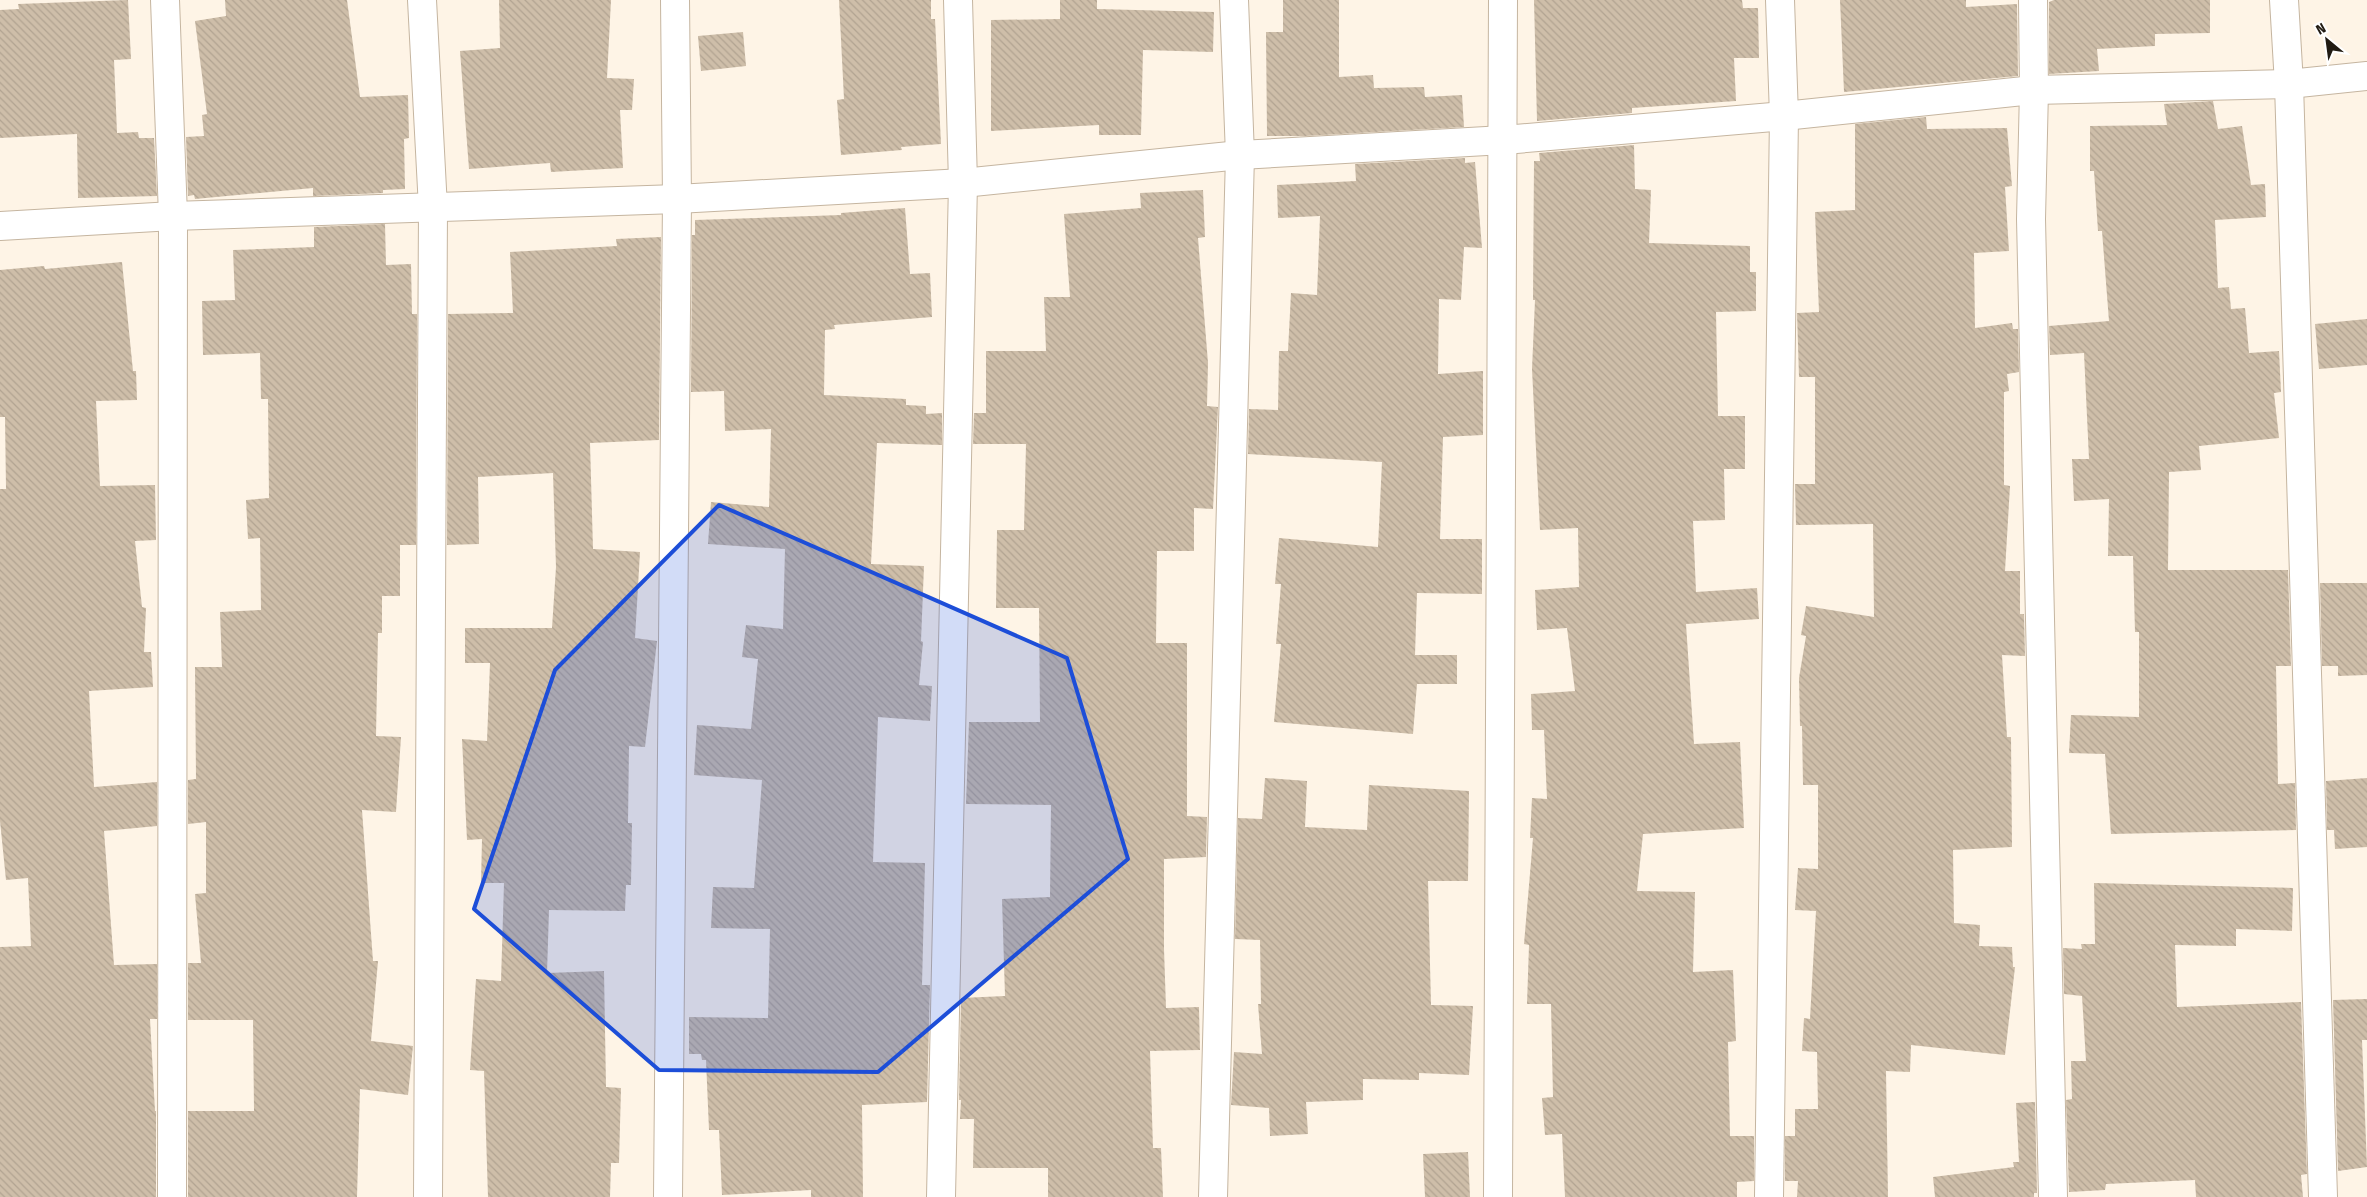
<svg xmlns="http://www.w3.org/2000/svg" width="2367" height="1197" font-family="'Fira Sans Condensed',sans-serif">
<defs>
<pattern id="building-back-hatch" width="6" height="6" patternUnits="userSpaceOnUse" patternTransform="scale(1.25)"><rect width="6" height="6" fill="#cebea9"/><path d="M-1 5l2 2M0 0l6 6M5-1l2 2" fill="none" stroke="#b1a391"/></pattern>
</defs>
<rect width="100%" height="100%" fill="#fef4e6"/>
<g fill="url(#building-back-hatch)">
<polygon points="128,0 131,59 114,60 117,133 138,132 139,138 154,138 157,196 78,198 77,134 0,138 0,10 19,9 18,4"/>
<polygon points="225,0 347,0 360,97 408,95 409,138 404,139 405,189 383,190 383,193 313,196 313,188 195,199 194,195 188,196 186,137 204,136 202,115 207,114 195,21 226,16"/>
<polygon points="499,0 611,0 607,78 634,79 632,110 620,110 623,168 551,172 550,163 469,169 460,51 500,48"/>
<polygon points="839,0 931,0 931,19 935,19 941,144 901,147 902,150 841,155 837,100 844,99"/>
<polygon points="1060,0 1097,0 1097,9 1214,12 1213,52 1143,50 1141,135 1099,135 1099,125 991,131 991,20 1060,19"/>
<polygon points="1283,0 1339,0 1339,77 1373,75 1374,88 1424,87 1425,97 1462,95 1464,127 1305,136 1267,136 1266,32 1283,32"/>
<polygon points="1534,0 1742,0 1743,8 1758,8 1759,58 1734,58 1736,101 1632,108 1632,113 1537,121"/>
<polygon points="1840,0 1966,0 1966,7 2017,4 2018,76 1844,92"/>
<polygon points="2054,0 2210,0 2210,33 2155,34 2155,46 2097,49 2099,71 2049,74 2049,2"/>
<polygon points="743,32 746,66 701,71 698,36"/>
<polygon points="2213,101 2218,129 2242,126 2251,185 2265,184 2266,217 2215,220 2218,288 2229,287 2231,309 2245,308 2249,353 2279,351 2281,392 2274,393 2279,438 2199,446 2201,470 2169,472 2168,570 2288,570 2291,666 2276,666 2278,784 2295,783 2296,830 2111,834 2105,754 2069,753 2071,715 2139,717 2139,632 2135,632 2133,556 2108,556 2109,499 2074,501 2072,459 2089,459 2084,353 2050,355 2049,326 2109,321 2102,231 2098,231 2094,171 2090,171 2090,126 2167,125 2164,104"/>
<polygon points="1926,117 1927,129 2007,128 2012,186 2005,187 2009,251 1974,253 1975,328 2012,323 2013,329 2018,329 2019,372 2007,374 2009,391 2004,392 2004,485 2010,486 2005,571 2020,571 2020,614 2024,614 2025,656 2002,655 2007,737 2011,737 2012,847 1953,850 1954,923 1980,925 1979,946 2012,947 2013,967 2015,967 2005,1055 1911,1045 1910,1072 1886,1071 1888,1197 1797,1197 1798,1181 1785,1181 1785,1136 1795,1136 1795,1109 1818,1109 1817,1052 1802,1051 1804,1018 1810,1019 1816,911 1795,910 1798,868 1818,869 1818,785 1803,785 1802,726 1800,726 1799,678 1806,636 1801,635 1806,606 1874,617 1873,524 1796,525 1795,484 1815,484 1815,377 1799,377 1797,313 1819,312 1815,212 1855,210 1855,124"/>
<polygon points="1634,145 1635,189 1651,190 1649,243 1750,246 1750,272 1756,272 1756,311 1716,312 1718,416 1745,416 1745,469 1724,469 1725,520 1693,521 1696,592 1757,588 1759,619 1686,624 1694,744 1740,742 1744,828 1643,834 1637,891 1695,892 1693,972 1733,970 1736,1041 1728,1042 1730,1136 1754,1136 1754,1181 1737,1182 1737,1197 1565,1197 1562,1134 1545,1135 1542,1098 1553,1097 1551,1004 1527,1004 1529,945 1524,944 1533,838 1530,838 1532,798 1547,799 1544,730 1532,730 1531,694 1575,691 1567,628 1537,630 1535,590 1579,587 1578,528 1540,530 1532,369 1535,300 1533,300 1534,161 1540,161 1539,153"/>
<polygon points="1465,158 1465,163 1475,162 1482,248 1464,247 1461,300 1439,299 1438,374 1483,371 1483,435 1443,437 1440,539 1482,539 1482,594 1417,593 1415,655 1457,655 1457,684 1417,684 1413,734 1274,722 1281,644 1276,644 1281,584 1275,584 1279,538 1378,547 1382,462 1248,454 1249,409 1278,410 1279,351 1288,351 1291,293 1317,295 1320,216 1278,218 1277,185 1356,181 1355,164"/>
<polygon points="1203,190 1205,237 1198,238 1208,363 1207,406 1218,407 1213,509 1194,508 1194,551 1157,551 1156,643 1187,643 1187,816 1207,817 1206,857 1164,859 1164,949 1166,1008 1199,1007 1200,1050 1150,1051 1153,1148 1161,1148 1163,1197 1048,1197 1048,1168 973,1168 974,1119 960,1119 961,1100 959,1100 961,998 1005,996 1002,899 1050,897 1051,805 966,804 969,722 1040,722 1039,608 996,608 997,530 1024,530 1026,444 973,444 974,413 986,413 986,351 1046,351 1044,297 1070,297 1064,214 1141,208 1140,193"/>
<polygon points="905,208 910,274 930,273 932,317 834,325 835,329 825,330 824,395 906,399 906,405 926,406 926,414 942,413 942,445 877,443 871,564 924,566 921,641 923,642 919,685 932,686 930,721 878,717 873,862 925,863 922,985 930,985 927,1102 862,1105 863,1197 811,1197 811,1190 722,1195 719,1130 709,1130 706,1060 702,1060 701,1054 689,1054 689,1017 768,1018 770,929 711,928 713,887 754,888 762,780 694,775 697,725 751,729 758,659 742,657 746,625 783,629 785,549 708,544 711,502 769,507 771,429 725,431 724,391 691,392 692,235 695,235 695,220 841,215 841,213"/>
<polygon points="385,224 386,265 411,264 412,314 417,314 416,545 400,545 400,596 382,596 382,633 378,633 376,736 401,737 396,812 362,810 373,961 378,961 371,1041 413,1046 408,1095 360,1089 357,1197 188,1197 188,1111 254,1111 253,1020 188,1020 188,963 201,963 195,894 206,893 206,822 188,824 188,780 196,779 195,667 222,667 220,612 261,610 260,538 248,539 246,500 269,498 268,399 261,399 260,353 203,355 202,301 235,300 233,250 314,247 314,227"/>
<polygon points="661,237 659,440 590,443 593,549 640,552 635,638 657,641 645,747 629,746 628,823 632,823 631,885 626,885 625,911 549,910 547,973 604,971 606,1087 621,1088 619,1163 611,1163 610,1197 488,1197 484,1071 470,1070 476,979 501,981 504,883 481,883 482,839 467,840 462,739 487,741 490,663 465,663 465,628 552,628 556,567 553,473 478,477 479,544 447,545 448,314 513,313 510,252 617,246 616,239"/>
<polygon points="122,262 133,371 136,371 137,400 96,401 100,486 155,485 156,540 135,541 142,607 146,608 144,652 151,652 153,687 89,691 94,787 157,782 157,826 104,831 114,965 157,964 157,1019 150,1019 155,1111 156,1111 156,1197 0,1197 0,947 31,946 28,878 6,880 0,821 0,489 6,489 5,417 0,417 0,270 44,266 45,269"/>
<polygon points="2367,319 2367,365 2319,369 2315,324"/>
<polygon points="2320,583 2367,583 2367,675 2338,676 2338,666 2322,666"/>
<polygon points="1265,778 1307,781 1305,827 1367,830 1369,785 1469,791 1468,881 1428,881 1431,1005 1473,1006 1469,1075 1419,1073 1419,1080 1363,1079 1363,1100 1306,1102 1308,1134 1270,1136 1269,1108 1231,1105 1234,1052 1262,1054 1258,1004 1261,1004 1260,940 1235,939 1238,818 1262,819"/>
<polygon points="2367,778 2367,847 2335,849 2334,830 2327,830 2326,781"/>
<polygon points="2094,883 2293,888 2292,931 2236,929 2236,946 2175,945 2177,1007 2301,1002 2307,1174 2301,1175 2303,1197 2196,1197 2195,1180 2106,1184 2105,1190 2069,1192 2066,1100 2072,1099 2071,1061 2086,1061 2082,996 2064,994 2063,948 2082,949 2081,944 2095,944"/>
<polygon points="2367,999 2367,1040 2362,1040 2367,1167 2338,1171 2333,1000"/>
<polygon points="2035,1102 2037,1193 2034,1193 2034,1197 1935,1197 1933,1177 2014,1167 2013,1162 2019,1162 2016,1103"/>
<polygon points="1468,1152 1470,1197 1425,1197 1423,1154"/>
</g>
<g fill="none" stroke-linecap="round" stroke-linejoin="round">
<g stroke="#c5b5a0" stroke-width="30">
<g id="minor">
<polyline points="165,0 173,216 172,1197"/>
<polyline points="422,0 433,208 428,1197"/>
<polyline points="2033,0 2034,90 2031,219 2053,1197"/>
<polyline points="2284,0 2289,84 2323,1197"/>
<polyline points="0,226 173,216 677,199 963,183 1240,155 1504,140 1784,116 2034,90 2289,84 2367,76"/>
<polyline points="668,1197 677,199 675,0"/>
<polyline points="941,1197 963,183 958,0"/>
<polyline points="1213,1197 1240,155 1234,0"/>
<polyline points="1498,1197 1503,0"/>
<polyline points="1769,1197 1784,116 1780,0"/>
</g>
</g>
<use href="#minor" stroke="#fff" stroke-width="28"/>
</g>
<path fill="#1d4ed8" fill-opacity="0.2" stroke="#1d4ed8" stroke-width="4" stroke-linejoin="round" d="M719,505L1067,658L1128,859L878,1072L659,1070L474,909L555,670Z"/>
<g transform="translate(2327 40) rotate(331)" stroke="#ffffff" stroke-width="4" paint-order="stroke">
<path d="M0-4L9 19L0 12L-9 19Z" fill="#211b13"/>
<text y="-8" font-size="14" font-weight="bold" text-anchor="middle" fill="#211b13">N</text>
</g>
</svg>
